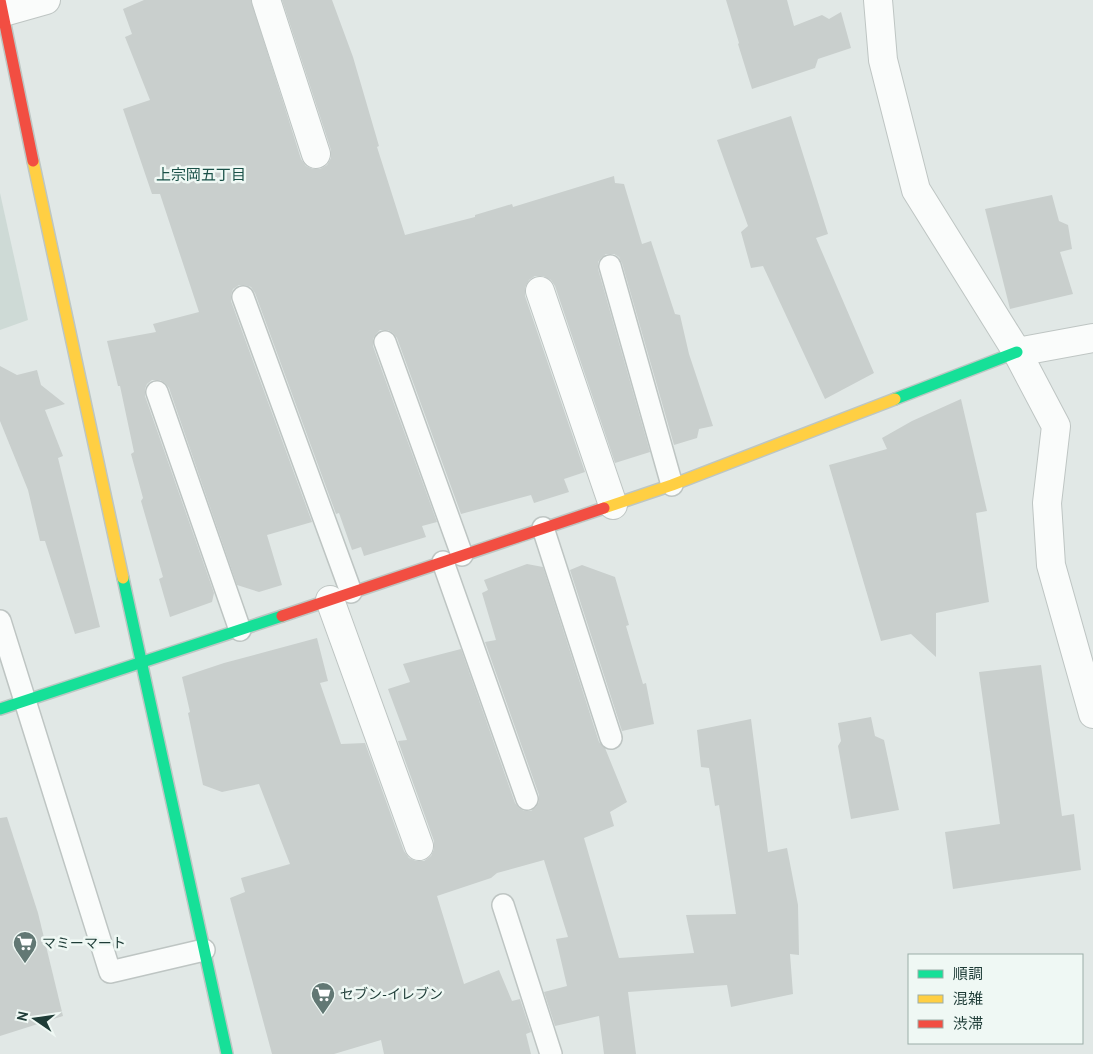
<svg xmlns="http://www.w3.org/2000/svg" width="1093" height="1054" font-family="'PT Sans','Noto Sans JP',sans-serif">
<rect width="100%" height="100%" fill="#e1e8e6"/>
<polygon fill="#cedad6" points="0,193 28,320 0,330"/>
<g fill="#c9cfcd">
<polygon points="144,0 251,0 301,159 306,166 313,169 320,169 327,165 331,158 331,150 282,0 332,0 353,57 379,146 377,147 405,235 475,217 475,215 512,204 513,207 614,176 615,183 624,184 642,244 651,241 675,314 680,315 689,354 713,426 699,429 697,438 674,445 622,263 619,257 614,254 606,254 601,258 598,262 598,269 650,452 615,463 555,286 551,280 543,276 535,276 529,280 525,288 525,296 585,472 564,479 569,492 534,503 531,495 461,514 397,338 393,333 388,330 380,330 376,334 373,339 373,346 437,522 422,526 426,537 364,556 361,547 352,550 339,513 336,514 255,293 251,287 245,285 239,285 233,289 231,295 231,301 312,522 267,535 282,585 259,592 237,585 169,388 165,383 160,380 152,380 147,384 145,389 145,396 214,593 212,602 170,617 159,579 163,577 141,501 143,498 131,454 134,452 120,386 118,386 107,341 156,332 153,324 199,312 160,194 152,194 123,109 150,100 125,37 132,34 123,9"/>
<polygon points="726,0 787,0 794,26 822,15 829,19 841,12 851,48 818,59 815,68 752,89 738,44 739,43"/>
<polygon points="791,116 828,234 816,238 874,373 825,399 763,266 751,268 741,232 748,226 717,140"/>
<polygon points="1052,195 1059,221 1068,225 1072,249 1060,252 1073,294 1010,309 985,209"/>
<polygon points="0,366 17,375 37,370 41,385 65,404 45,410 63,456 58,458 100,627 75,634 45,541 40,541 28,490 0,421"/>
<polygon points="961,399 987,511 976,513 989,602 936,613 936,657 911,634 881,641 829,465 887,449 882,438 912,421"/>
<polygon points="527,564 543,567 599,742 605,748 627,802 610,812 614,826 584,838 619,958 694,953 686,915 736,914 719,805 715,806 709,768 701,767 697,730 751,719 768,852 787,848 798,905 799,955 790,954 793,994 731,1007 727,985 628,992 636,1054 604,1054 599,1016 555,1026 544,992 567,986 556,939 568,937 544,860 497,873 491,878 437,896 464,984 499,970 512,1001 520,999 531,1032 526,1034 531,1054 384,1054 381,1040 334,1054 272,1054 230,898 245,892 241,878 290,864 259,784 222,792 203,785 188,713 190,712 182,677 224,663 317,638 328,681 320,683 341,744 365,743 404,851 409,858 416,861 424,861 431,856 434,849 434,841 398,741 407,740 388,689 410,682 403,664 461,649 515,803 519,808 524,811 531,811 536,807 539,802 539,795 485,642 496,640 482,593 488,590 484,580"/>
<polygon points="582,565 615,577 629,625 626,626 643,684 646,683 654,724 622,731 570,570"/>
<polygon points="1041,665 1062,816 1074,814 1081,870 953,889 945,832 1000,824 979,672"/>
<polygon points="871,717 875,736 884,740 899,810 851,819 838,746 841,741 838,723"/>
<polygon points="7,817 38,913 63,1016 0,1036 0,818"/>
</g>
<g fill="none" stroke-linecap="round" stroke-linejoin="round">
<g stroke="#bec5c3" stroke-width="24">
<g id="lane">
<polyline points="610,266 672,485"/>
<polyline points="243,297 351,592"/>
<polyline points="385,342 462,555"/>
<polyline points="157,392 240,630"/>
<polyline points="543,528 611,738"/>
<polyline points="443,562 527,799"/>
<polyline points="0,621 110,972 204,950"/>
<polyline points="503,905 551,1054"/>
</g>
</g>
<g stroke="#bec5c3" stroke-width="30">
<g id="street">
<polyline points="266,0 316,154"/>
<polyline points="878,0 883,60 916,190 1017,352 1056,426 1047,503 1051,565 1093,714"/>
<polyline points="0,13 46,0"/>
<polyline points="540,291 613,505"/>
<polyline points="1017,352 1093,338"/>
<polyline points="330,600 419,846"/>
</g>
</g>
<g stroke="#bdc6c3" stroke-width="14">
<g id="fast">
<polyline points="895,399 1017,352"/>
<polyline points="123,578 227,1054"/>
<polyline points="0,709 282,616"/>
</g>
</g>
<g stroke="#bdc6c3" stroke-width="14">
<g id="slow">
<polyline points="33,161 123,578"/>
<polyline points="604,508 672,485 895,399"/>
</g>
</g>
<g stroke="#bdc6c3" stroke-width="14">
<g id="jam">
<polyline points="0,0 33,161"/>
<polyline points="282,616 604,508"/>
</g>
</g>
<use href="#lane" stroke="#fafcfb" stroke-width="21"/>
<use href="#street" stroke="#fafcfb" stroke-width="28"/>
<use href="#fast" stroke="#16e098" stroke-width="11"/>
<use href="#slow" stroke="#ffcf43" stroke-width="11"/>
<use href="#jam" stroke="#f24e42" stroke-width="11"/>
</g>
<defs>
<g id="supermarket-pin" transform="scale(1.25)"><path d="M0 17L-7.5 6A9.5 9.5 0 1 1 7.5 6Z" fill="#627874" stroke="#eff8f4"/><path d="M-6-5.5h2.5l.6 2H6L4.5 2H-2.5L-4.4-4H-6ZM-1.5 3.2a1.3 1.3 0 1 0 .1 0ZM3 3.2a1.3 1.3 0 1 0 .1 0Z" fill="#fff"/></g>
</defs>
<g fill-rule="evenodd">
<use href="#supermarket-pin" x="25" y="943"/>
<use href="#supermarket-pin" x="323" y="994"/>
</g>
<g text-anchor="middle" stroke-width="5" stroke-linejoin="round" paint-order="stroke">
<g font-size="14" fill="#1e3c37" stroke="#eff8f4" text-anchor="start">
<text x="42" y="948">マミーマート</text>
<text x="340" y="999">セブン-イレブン</text>
</g>
<g font-size="15" fill="#195047" stroke="#eff8f4">
<text x="201" y="180">上宗岡五丁目</text>
</g>
</g>
<rect x="908" y="954" width="175" height="90" fill="#eff8f4" stroke="#9bada8"/>
<rect x="918" y="970" width="25" height="8" fill="#16e098" stroke="#9bada8"/>
<text x="953" y="979" font-size="15" fill="#1e3c37">順調</text>
<rect x="918" y="995" width="25" height="8" fill="#ffcf43" stroke="#9bada8"/>
<text x="953" y="1004" font-size="15" fill="#1e3c37">混雑</text>
<rect x="918" y="1020" width="25" height="8" fill="#f24e42" stroke="#9bada8"/>
<text x="953" y="1029" font-size="15" fill="#1e3c37">渋滞</text>
<g transform="translate(35 1019) rotate(283)" stroke="#eff8f4" stroke-width="4" paint-order="stroke">
<path d="M0-4L9 19L0 12L-9 19Z" fill="#1e3c37"/>
<text y="-8" font-size="14" font-weight="bold" text-anchor="middle" fill="#1e3c37">N</text>
</g>
</svg>
